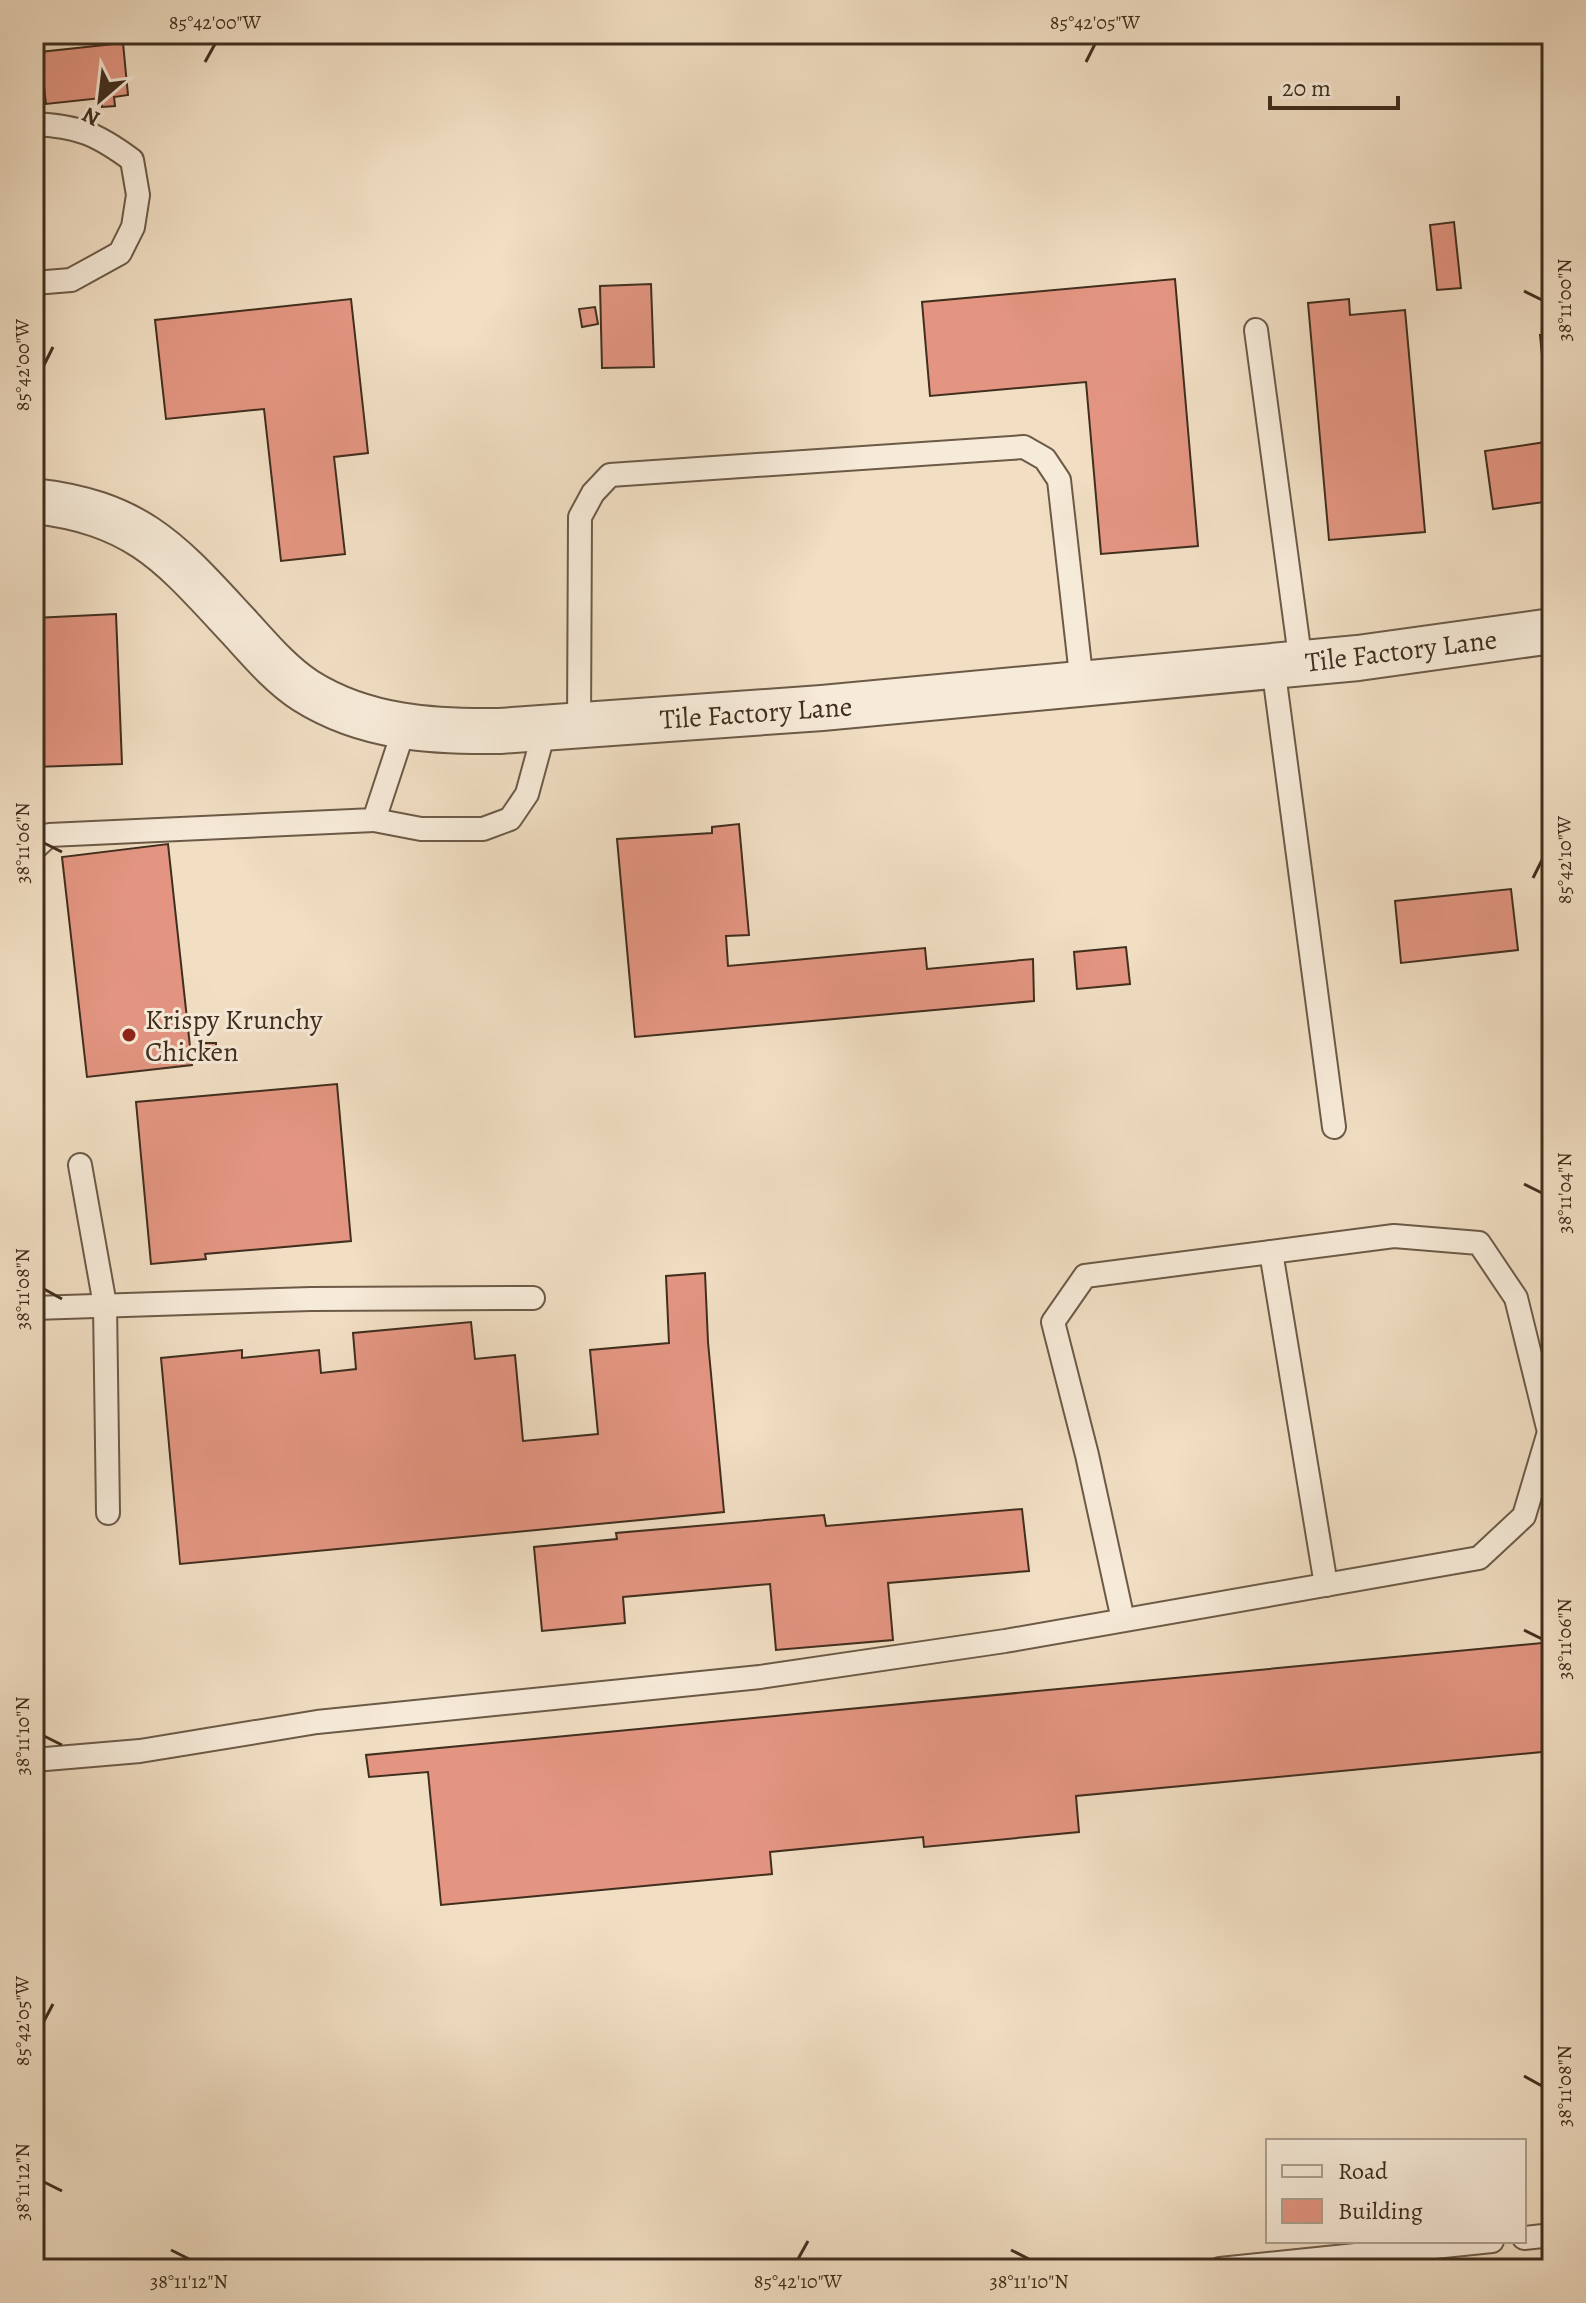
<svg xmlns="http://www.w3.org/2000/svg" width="1586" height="2303" font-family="Alegreya,serif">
<rect width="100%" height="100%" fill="#f1dec3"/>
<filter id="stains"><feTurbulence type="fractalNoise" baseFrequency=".0025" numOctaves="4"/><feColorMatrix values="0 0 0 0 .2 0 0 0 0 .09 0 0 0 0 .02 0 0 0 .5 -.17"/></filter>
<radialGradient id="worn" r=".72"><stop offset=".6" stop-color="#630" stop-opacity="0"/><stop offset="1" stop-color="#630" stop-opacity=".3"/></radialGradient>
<g fill="#e39581" stroke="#402e1e" stroke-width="2">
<rect x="193" y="34" width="23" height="4"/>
<polygon points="123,43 128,95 114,97 115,106 102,107 101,98 46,104 40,52"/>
<polygon points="1454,222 1461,288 1437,290 1430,225"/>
<polygon points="1175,279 1198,546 1101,554 1086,382 930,396 922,302"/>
<polygon points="651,284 654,367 602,368 600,286"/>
<polygon points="351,299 368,453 334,457 345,554 281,561 264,409 166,419 155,320"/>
<polygon points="1349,299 1350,315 1405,310 1425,532 1329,540 1308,303"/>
<polygon points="595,307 598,324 582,327 579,309"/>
<polygon points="1552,334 1552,404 1547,405 1540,335"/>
<polygon points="1546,442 1552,501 1493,509 1485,451"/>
<polygon points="116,614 122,764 34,767 34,618"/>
<polygon points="1552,767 1552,794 1547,768"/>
<polygon points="739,824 749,935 726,936 728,966 925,948 927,969 1033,959 1034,1001 635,1037 617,839 712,833 712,827"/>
<polygon points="168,844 192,1065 87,1077 62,857"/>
<polygon points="1511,889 1518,950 1401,963 1395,901"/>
<polygon points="1126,947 1130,984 1077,989 1074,952"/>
<polygon points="198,1043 216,1043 216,1054 198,1055"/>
<polygon points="337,1084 351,1241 205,1254 206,1259 151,1264 136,1102"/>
<polygon points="705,1273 708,1342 724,1512 180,1564 161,1358 242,1350 242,1358 319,1350 321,1373 356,1369 353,1333 471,1322 475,1359 515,1355 523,1441 598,1434 590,1350 669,1343 666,1276"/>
<polygon points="1022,1509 1029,1571 888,1583 893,1640 776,1650 770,1584 623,1597 625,1623 542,1631 534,1547 617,1539 616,1533 824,1515 826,1526"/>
<polygon points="1552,1642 1552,1751 1076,1796 1079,1832 924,1847 923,1837 770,1852 772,1874 441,1905 428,1772 369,1777 366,1755"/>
</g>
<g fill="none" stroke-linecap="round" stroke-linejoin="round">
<g stroke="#6c5a47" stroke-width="26">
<g id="service">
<path d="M34,124C78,126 97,134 132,160L138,195L133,227L120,253L71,280L34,283"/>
<polyline points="1256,330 1301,664"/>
<polyline points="1273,666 1334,1127"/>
<polyline points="579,726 580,517 593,493 610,475 1024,447 1045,459 1059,480 1082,684"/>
<polyline points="374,820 421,829 483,829 510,819 527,794 545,728"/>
<polyline points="34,849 49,835 374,820 405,726"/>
<polyline points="80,1165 105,1305 108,1513"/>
<polyline points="1271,1252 1326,1585"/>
<polyline points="34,1308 311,1299 533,1298"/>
<polyline points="34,1760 140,1751 317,1722 760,1677 1005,1641 1479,1558 1524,1516 1549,1432 1516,1298 1479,1243 1394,1236 1085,1276 1053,1322 1087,1455 1123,1620"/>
<polyline points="1524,2238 1552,2235"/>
<polyline points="1220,2269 1492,2241"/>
</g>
</g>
<g stroke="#6c5a47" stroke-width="48">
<path id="minor" d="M34,501C140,513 172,555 240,628C260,650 281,675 306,691C365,728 433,732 500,731L822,708L1358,658L1552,631"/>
</g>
<use href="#service" stroke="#f6ead8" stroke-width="22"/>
<use href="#minor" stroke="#f6ead8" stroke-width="44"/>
</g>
<path fill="none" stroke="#402e1e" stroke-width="3" d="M205,62L215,44M1086,62L1095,44M1524,291L1542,300M44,365L53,347M44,843L62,852M1533,878L1542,860M1524,1184L1542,1193M44,1289L62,1299M1524,1630L1542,1639M44,1736L62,1745M44,2021L53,2004M1524,2076L1542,2086M44,2182L62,2191M171,2250L189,2259M1011,2250L1029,2259M798,2259L808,2241"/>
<circle fill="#8f2418" stroke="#f6ead8" stroke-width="3" cx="129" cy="1035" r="8"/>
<g text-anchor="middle" stroke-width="6" stroke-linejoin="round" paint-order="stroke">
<g font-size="28" fill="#402e1e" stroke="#f6ead8">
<text transform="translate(1401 650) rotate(-7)" y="10">Tile Factory Lane</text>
<text transform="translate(756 712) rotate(-4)" y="10">Tile Factory Lane</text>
</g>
<g font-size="28" fill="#402e1e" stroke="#f6ead8" text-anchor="start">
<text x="145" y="1029">Krispy Krunchy<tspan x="145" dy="32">Chicken</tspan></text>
</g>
</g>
<rect width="1586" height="2303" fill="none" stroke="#f1dec3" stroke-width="88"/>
<rect x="1266" y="2139" width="260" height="104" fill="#f6ead8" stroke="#ad9f8e" stroke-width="2"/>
<rect x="1282" y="2165" width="40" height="12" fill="#f6ead8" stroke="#ad9f8e" stroke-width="2"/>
<text x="1338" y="2179" font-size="24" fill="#402e1e">Road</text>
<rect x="1282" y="2199" width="40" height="24" fill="#e39581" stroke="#ad9f8e" stroke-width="2"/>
<text x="1338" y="2219" font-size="24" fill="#402e1e">Building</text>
<g transform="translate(100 100) rotate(208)" stroke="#f6ead8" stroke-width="6" paint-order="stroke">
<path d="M0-6L14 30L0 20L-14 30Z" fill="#402e1e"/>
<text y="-12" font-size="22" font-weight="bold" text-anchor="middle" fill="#402e1e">N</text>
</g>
<path d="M1270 96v12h128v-12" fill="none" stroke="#402e1e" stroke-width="4"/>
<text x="1282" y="96" font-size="24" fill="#402e1e" stroke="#f6ead8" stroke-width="6" paint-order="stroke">20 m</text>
<rect x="44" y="44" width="1498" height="2215" fill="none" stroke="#402e1e" stroke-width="3"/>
<g font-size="20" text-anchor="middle" fill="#402e1e">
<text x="215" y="29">85°42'00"W</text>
<text x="1095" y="29">85°42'05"W</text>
<text transform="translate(1564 300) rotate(-90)" y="7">38°11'00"N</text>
<text transform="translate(22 365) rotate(-90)" y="7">85°42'00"W</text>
<text transform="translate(22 843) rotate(-90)" y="7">38°11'06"N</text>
<text transform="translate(1564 860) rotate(-90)" y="7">85°42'10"W</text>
<text transform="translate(1564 1193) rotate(-90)" y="7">38°11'04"N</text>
<text transform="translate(22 1289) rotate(-90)" y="7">38°11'08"N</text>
<text transform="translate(1564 1639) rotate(-90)" y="7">38°11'06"N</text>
<text transform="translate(22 1736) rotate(-90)" y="7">38°11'10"N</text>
<text transform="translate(22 2021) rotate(-90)" y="7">85°42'05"W</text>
<text transform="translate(1564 2086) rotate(-90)" y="7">38°11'08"N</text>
<text transform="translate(22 2182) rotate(-90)" y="7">38°11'12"N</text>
<text x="189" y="2288">38°11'12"N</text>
<text x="798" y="2288">85°42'10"W</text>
<text x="1029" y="2288">38°11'10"N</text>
</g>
<rect width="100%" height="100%" filter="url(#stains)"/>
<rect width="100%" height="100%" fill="url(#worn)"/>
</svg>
